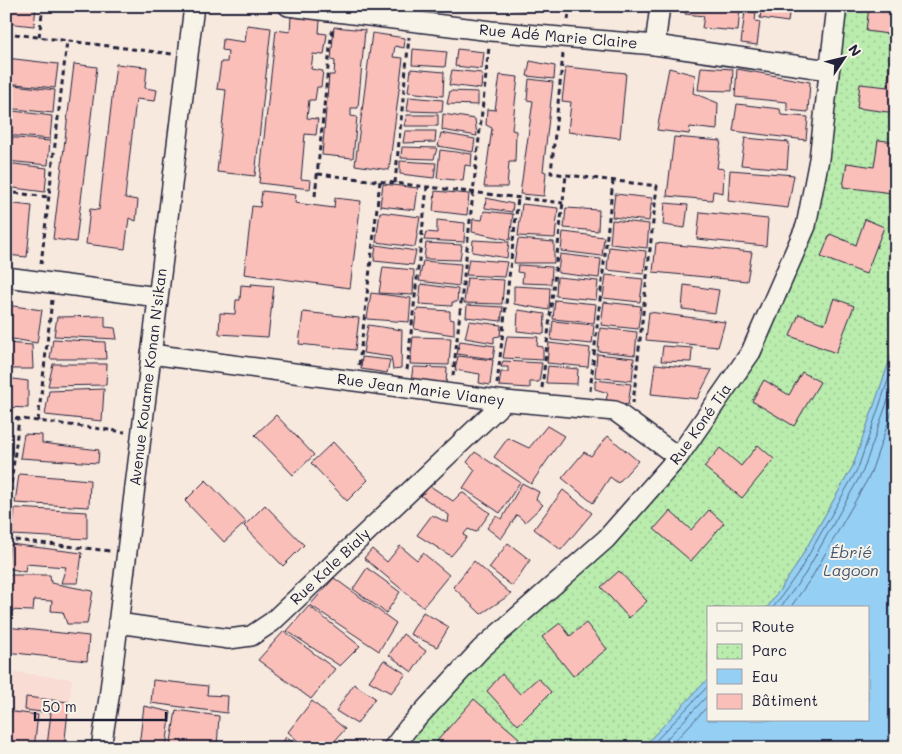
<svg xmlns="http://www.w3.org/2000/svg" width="902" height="754" font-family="Mali,sans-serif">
<defs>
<pattern id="park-dots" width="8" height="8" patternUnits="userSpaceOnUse" patternTransform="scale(1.25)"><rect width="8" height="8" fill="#b9ecad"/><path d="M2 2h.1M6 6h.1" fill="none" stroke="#9fca96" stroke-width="1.8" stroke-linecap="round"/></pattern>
</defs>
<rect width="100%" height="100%" fill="#f8e9df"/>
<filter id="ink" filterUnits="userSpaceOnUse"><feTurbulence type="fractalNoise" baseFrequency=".02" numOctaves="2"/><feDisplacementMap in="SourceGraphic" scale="10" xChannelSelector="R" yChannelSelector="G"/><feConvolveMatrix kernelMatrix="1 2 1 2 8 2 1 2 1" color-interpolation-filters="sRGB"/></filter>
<g filter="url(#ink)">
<polygon fill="#f9dcd4" points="6,671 72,679 64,748 6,748"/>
<polygon fill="url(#park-dots)" stroke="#6e8774" points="837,6 896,6 896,342 853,466 795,568 767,608 708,608 708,679 642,748 408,748 408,728 606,539 750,352 806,226"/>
<polygon fill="#95cff4" stroke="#678aaa" points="896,342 896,748 642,748 708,679 708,720 868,720 868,608 767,608 795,568 853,466"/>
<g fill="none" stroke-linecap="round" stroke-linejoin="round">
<g stroke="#506785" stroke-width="1">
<polyline points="773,608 800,570 858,468 896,357"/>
<polyline points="780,608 805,574 863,471 896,377"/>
<polyline points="790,608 812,577 870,475 896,400"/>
<polyline points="649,748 708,686"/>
<polyline points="658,748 708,695"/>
<polyline points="668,748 708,706"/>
</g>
</g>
<g fill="#fbbfba" stroke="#22223b">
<polygon points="6,6 36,6 34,26 6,23"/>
<polygon points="471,6 494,6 494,10 471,8"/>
<polygon points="503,6 529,6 528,11 503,8"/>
<polygon points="549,6 566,6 565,11 548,9"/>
<polygon points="593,6 632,6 631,12 593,8"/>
<polygon points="686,6 740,6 738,31 702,28 704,16 685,14"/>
<polygon points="762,6 790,6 788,22 760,18"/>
<polygon points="869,7 896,11 896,35 866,31"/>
<polygon points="745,11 756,13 755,21 760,22 757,45 741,43"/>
<polygon points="291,17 320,20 319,33 327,34 324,55 313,54 311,69 323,71 321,87 317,87 315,100 309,100 307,118 318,119 316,135 305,134 301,179 311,180 310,189 259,183 276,30 290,32"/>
<polygon points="247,25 271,28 255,176 217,172 226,90 217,89 221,62 227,62 228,51 222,50 223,39 245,42"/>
<polygon points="334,27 365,30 358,108 351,108 351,116 357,117 353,158 322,155 329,75 334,75 335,61 331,60"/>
<polygon points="372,33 405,38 404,48 395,46 393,57 403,58 389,170 355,165"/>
<polygon points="413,49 447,52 445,67 412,65"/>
<polygon points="457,49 484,52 482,69 455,66"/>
<polygon points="6,58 58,64 55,88 6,83"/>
<polygon points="891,60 896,61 896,113 857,108 860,84 888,87"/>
<polygon points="530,61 555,66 554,79 527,76"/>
<polygon points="74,64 97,67 76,242 53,239"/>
<polygon points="116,64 147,67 145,88 157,90 155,101 136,99 125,198 138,200 136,221 129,218 125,249 86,244 90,209 99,210"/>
<polygon points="566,67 626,73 620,138 568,132 571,102 562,101"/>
<polygon points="701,67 733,69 732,91 698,90"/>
<polygon points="669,68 695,75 693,93 718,103 717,130 690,127 689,134 657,130"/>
<polygon points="411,69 444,72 443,96 408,92"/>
<polygon points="737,69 810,82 808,112 787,110 787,102 735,97"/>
<polygon points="452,70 482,73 481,89 449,85"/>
<polygon points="500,75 518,77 512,130 516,131 515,162 509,162 507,187 484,187 492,128 486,125 487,109 495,110"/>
<polygon points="529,79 553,82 543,171 546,172 544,196 520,194 533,101 527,100"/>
<polygon points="6,84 55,90 53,113 6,108"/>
<polygon points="450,91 478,92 478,105 447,104"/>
<polygon points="409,97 443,100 442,112 407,111"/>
<polygon points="737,104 780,109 781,115 808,117 806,140 733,131"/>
<polygon points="6,110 52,116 50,139 6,135"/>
<polygon points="443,114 475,119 477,136 442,130"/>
<polygon points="407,115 438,115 438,126 404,126"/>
<polygon points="405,131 436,131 435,142 403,143"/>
<polygon points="441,133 475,139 473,152 438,146"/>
<polygon points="6,137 50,141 48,165 6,161"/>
<polygon points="674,137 721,141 717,168 724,169 723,193 713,191 712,200 667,196"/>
<polygon points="745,138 789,142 787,169 741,165"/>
<polygon points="878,140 896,142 892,193 843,187 847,163 874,167"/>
<polygon points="402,147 437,148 434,159 401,158"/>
<polygon points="440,150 472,154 471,166 465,165 463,181 437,178"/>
<polygon points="400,161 436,163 434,178 400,174"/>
<polygon points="6,163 47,168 45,192 6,187"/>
<polygon points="730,170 794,175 788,208 728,201"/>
<polygon points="383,184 418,188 415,210 380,206"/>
<polygon points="262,191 296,195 295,203 334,208 335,198 361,201 350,288 244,274 252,206 260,207"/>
<polygon points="435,191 469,194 467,215 433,211"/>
<polygon points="615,194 652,198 649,221 612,217"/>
<polygon points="486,198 513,204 512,212 485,208"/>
<polygon points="6,203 32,206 27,257 6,255"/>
<polygon points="665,203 688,205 685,228 663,225"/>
<polygon points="522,204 558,208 555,238 518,236"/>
<polygon points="566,208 599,210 598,231 564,228"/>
<polygon points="484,211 513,214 510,240 472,232 473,219 482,220"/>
<polygon points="380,212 420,217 415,247 376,242"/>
<polygon points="700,212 768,219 766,246 697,239"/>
<polygon points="865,219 884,227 866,274 821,257 830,234 856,245"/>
<polygon points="437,220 465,223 464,242 424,240 426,232 437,233"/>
<polygon points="612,220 649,224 647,248 610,244"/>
<polygon points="563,232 604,237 602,256 561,251"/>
<polygon points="518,239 554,242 554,263 514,263"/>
<polygon points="473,240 509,242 507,258 472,252"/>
<polygon points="426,243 462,245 460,260 424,259"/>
<polygon points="656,243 752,252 747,281 653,272"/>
<polygon points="376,245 416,251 413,265 374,261"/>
<polygon points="609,247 646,251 644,274 607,270"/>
<polygon points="560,254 601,259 599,278 558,273"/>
<polygon points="469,259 507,262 504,277 466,275"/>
<polygon points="423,261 461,264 459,286 419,281"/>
<polygon points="518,265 552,267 551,284 522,283 523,273 517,272"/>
<polygon points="383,267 414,270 413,295 379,293"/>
<polygon points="606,275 643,279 640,302 603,298"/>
<polygon points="557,277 598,281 596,300 556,296"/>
<polygon points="467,278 504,280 502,304 464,303"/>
<polygon points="251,284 274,286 268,337 219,334 220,313 235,314 236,300 240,300 241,285 252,286"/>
<polygon points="421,284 458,289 457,302 452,302 452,306 419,304"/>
<polygon points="684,285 719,290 715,313 682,309"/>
<polygon points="514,286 550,288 549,310 514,304"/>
<polygon points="371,293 411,298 409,322 367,319"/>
<polygon points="834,298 854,306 836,353 790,336 799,314 825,324"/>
<polygon points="555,300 596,304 594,323 553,319"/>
<polygon points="604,302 641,306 638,329 601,325"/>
<polygon points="6,305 42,310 37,343 6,338"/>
<polygon points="467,305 503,307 501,321 466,317"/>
<polygon points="417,309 450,311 450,319 454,320 454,335 414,329"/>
<polygon points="518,310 545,314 544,334 517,331"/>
<polygon points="303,312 359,318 355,350 299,344"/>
<polygon points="649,312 725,322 718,347 646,340"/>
<polygon points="105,316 105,327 115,328 117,339 54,336 57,317"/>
<polygon points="469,321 501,325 500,336 494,337 494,343 465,338"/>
<polygon points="553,321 594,325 592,344 551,340"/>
<polygon points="368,325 402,330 401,368 393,369 391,357 363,353"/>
<polygon points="600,328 637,332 635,355 598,351"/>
<polygon points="507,336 538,337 537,346 543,347 543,360 503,358"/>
<polygon points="413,337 451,338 449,365 410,364"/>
<polygon points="53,339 105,342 106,359 50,359"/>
<polygon points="460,341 495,346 493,359 457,354"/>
<polygon points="6,343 32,345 33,369 6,369"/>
<polygon points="549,343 590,348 588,367 547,363"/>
<polygon points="663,346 692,348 691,362 661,361"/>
<polygon points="597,354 634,358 632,381 595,377"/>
<polygon points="458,356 493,360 490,385 479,383 480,374 455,370"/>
<polygon points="362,357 390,360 387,373 361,369"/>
<polygon points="503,361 542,363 539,382 530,382 530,388 499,386 501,372 508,372 508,367 501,367"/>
<polygon points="53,364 107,364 106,385 48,386"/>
<polygon points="655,364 712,370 697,399 689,398 651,394"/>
<polygon points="548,366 578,369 577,384 546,383"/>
<polygon points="413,367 447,368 446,386 411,382"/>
<polygon points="802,372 820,382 794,426 752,401 764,380 789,395"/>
<polygon points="6,378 28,381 28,408 6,407"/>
<polygon points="595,380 631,384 628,405 606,400 608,393 595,389"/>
<polygon points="104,389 102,421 45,415 49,391"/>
<polygon points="276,415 314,455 293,475 255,435"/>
<polygon points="547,426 564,436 531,484 494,457 508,438 529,448"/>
<polygon points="24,434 42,435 42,443 99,450 98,463 20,458"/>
<polygon points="608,436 638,461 618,483 610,477 593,503 562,478 584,452 591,456"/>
<polygon points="333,442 368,480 347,501 311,463"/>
<polygon points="758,445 774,459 742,498 704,467 720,448 741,466"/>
<polygon points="475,452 520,482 500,513 463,488 475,470 467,462"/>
<polygon points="19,474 90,480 89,507 15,503"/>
<polygon points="206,480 246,522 224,542 185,501"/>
<polygon points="522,483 539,492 536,499 543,505 525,522 517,515 501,539 487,528 496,516 502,519"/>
<polygon points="430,486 453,501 462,492 490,513 476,532 468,529 463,535 467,537 451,556 417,535 432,515 448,523 449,515 421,496"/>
<polygon points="563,490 592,513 561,550 534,529"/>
<polygon points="265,505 304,545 283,566 244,526"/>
<polygon points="15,508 87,512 87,539 12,535"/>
<polygon points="709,510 724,523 691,561 654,529 670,511 691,530"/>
<polygon points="508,543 530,560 512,586 489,568"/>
<polygon points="10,544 82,553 78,583 61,583 66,567 26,564 25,572 7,568"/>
<polygon points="400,546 417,560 423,553 449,575 423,607 364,558 372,549 387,562"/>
<polygon points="474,561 511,594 481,614 453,587"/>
<polygon points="367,568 400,592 386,613 353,589"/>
<polygon points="619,571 647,601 629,618 601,587"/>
<polygon points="8,575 50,575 51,583 93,591 87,624 67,624 63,612 51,611 52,601 34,600 33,611 6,610"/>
<polygon points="334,578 396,623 379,651 310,605"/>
<polygon points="309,606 360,646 340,666 287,631"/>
<polygon points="423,612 449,627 437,647 410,634"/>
<polygon points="560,623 570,636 586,623 607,649 573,676 542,637"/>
<polygon points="6,627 89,636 87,661 6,652"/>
<polygon points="284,631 335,669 311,699 258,660"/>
<polygon points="403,634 426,651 412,672 389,655"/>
<polygon points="384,660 406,674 391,693 369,681"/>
<polygon points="502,674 520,694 538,678 551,692 518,725 487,691"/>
<polygon points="153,680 208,686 207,695 228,696 227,713 151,703"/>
<polygon points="354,684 375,698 357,724 336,711"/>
<polygon points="26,697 69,702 64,748 47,746 51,713 25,710"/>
<polygon points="474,699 519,738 510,748 444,748 437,741"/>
<polygon points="312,701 345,729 329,748 306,748 288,732"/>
<polygon points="144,706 171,712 166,747 139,745"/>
<polygon points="176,710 219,716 217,748 170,748"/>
<polygon points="6,711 38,715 34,748 6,748"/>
<polygon points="286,737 300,748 279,748"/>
</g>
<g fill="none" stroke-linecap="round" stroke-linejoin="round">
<g stroke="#22223b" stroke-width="22">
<g id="minor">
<path id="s1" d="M288,6L491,31L655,45L829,70"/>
<polyline points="655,45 660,6"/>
<polyline points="6,277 158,297"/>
<path id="s2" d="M151,354L505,401L615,411L678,457"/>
<path id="s3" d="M118,623L229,639L251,636L272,622L505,401"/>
<path id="s4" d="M101,748L109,698L194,6"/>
<path id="s5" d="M393,748L408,728L481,649L606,539L678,457L751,352L806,226L819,159L837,6"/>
</g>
</g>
<g stroke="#22223b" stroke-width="3" stroke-dasharray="5 4" stroke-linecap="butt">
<polyline points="568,20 570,6"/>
<polyline points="6,33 172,54"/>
<polyline points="39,37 43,6"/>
<polyline points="563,54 551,173 657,186 633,403"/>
<polyline points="318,174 563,203"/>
<polyline points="395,183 409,37"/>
<polyline points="6,192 49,197"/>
<polyline points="315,196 332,28"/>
<polyline points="41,264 67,41"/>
<polyline points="359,365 380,181"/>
<polyline points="407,370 427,187"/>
<polyline points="453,376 489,47"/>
<polyline points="497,384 518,198"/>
<polyline points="542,388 566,175"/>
<polyline points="590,391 613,181"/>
<polyline points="6,417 125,432"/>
<polyline points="38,421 52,300"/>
<polyline points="6,528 19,418"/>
<polyline points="6,539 110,551"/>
</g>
<use href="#minor" stroke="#f7f3e8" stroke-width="19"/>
</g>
</g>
<g text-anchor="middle" stroke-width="4" stroke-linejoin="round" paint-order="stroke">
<g font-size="15" fill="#22223b" stroke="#f7f3e8">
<text dy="5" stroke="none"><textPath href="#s1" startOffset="272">Rue Adé Marie Claire</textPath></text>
<text dy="5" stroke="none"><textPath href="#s4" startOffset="374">Avenue Kouame Konan N'sikan</textPath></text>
<text dy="5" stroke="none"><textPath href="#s2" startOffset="272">Rue Jean Marie Vianey</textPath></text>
<text dy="5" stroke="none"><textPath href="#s5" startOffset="448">Rue Koné Tia</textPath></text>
<text dy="5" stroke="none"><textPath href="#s3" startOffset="240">Rue Kale Bialy</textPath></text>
</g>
<g font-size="16" font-style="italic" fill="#445672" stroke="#f7f3e8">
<text x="851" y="558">Ébrié<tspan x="851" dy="18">Lagoon</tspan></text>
</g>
</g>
<rect width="902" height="754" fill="none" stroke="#f7f3e8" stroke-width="25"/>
<rect x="12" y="12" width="877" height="729" fill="none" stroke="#22223b" stroke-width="2" filter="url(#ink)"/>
<rect x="707" y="606" width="162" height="115" fill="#f7f3e8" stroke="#a29fa3"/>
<rect x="717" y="623" width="25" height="8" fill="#f7f3e8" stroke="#a29fa3"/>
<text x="752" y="632" font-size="15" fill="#22223b">Route</text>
<rect x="717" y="644" width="25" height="15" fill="url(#park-dots)" stroke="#a29fa3"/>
<text x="752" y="656" font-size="15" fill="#22223b">Parc</text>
<rect x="717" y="669" width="25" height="15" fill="#95cff4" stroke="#a29fa3"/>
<text x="752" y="682" font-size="15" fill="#22223b">Eau</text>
<rect x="717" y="694" width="25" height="15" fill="#fbbfba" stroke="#a29fa3"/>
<text x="752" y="706" font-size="15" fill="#22223b">Bâtiment</text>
<g transform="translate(844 58) rotate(55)" stroke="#f7f3e8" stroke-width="4" paint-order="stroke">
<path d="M0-4L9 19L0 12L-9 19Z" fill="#22223b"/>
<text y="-8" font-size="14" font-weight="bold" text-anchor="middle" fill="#22223b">N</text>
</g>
<path d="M35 712v8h131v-8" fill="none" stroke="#22223b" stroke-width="2.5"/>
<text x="42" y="712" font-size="15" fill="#22223b" stroke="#f7f3e8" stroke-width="4" paint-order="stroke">50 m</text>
</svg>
